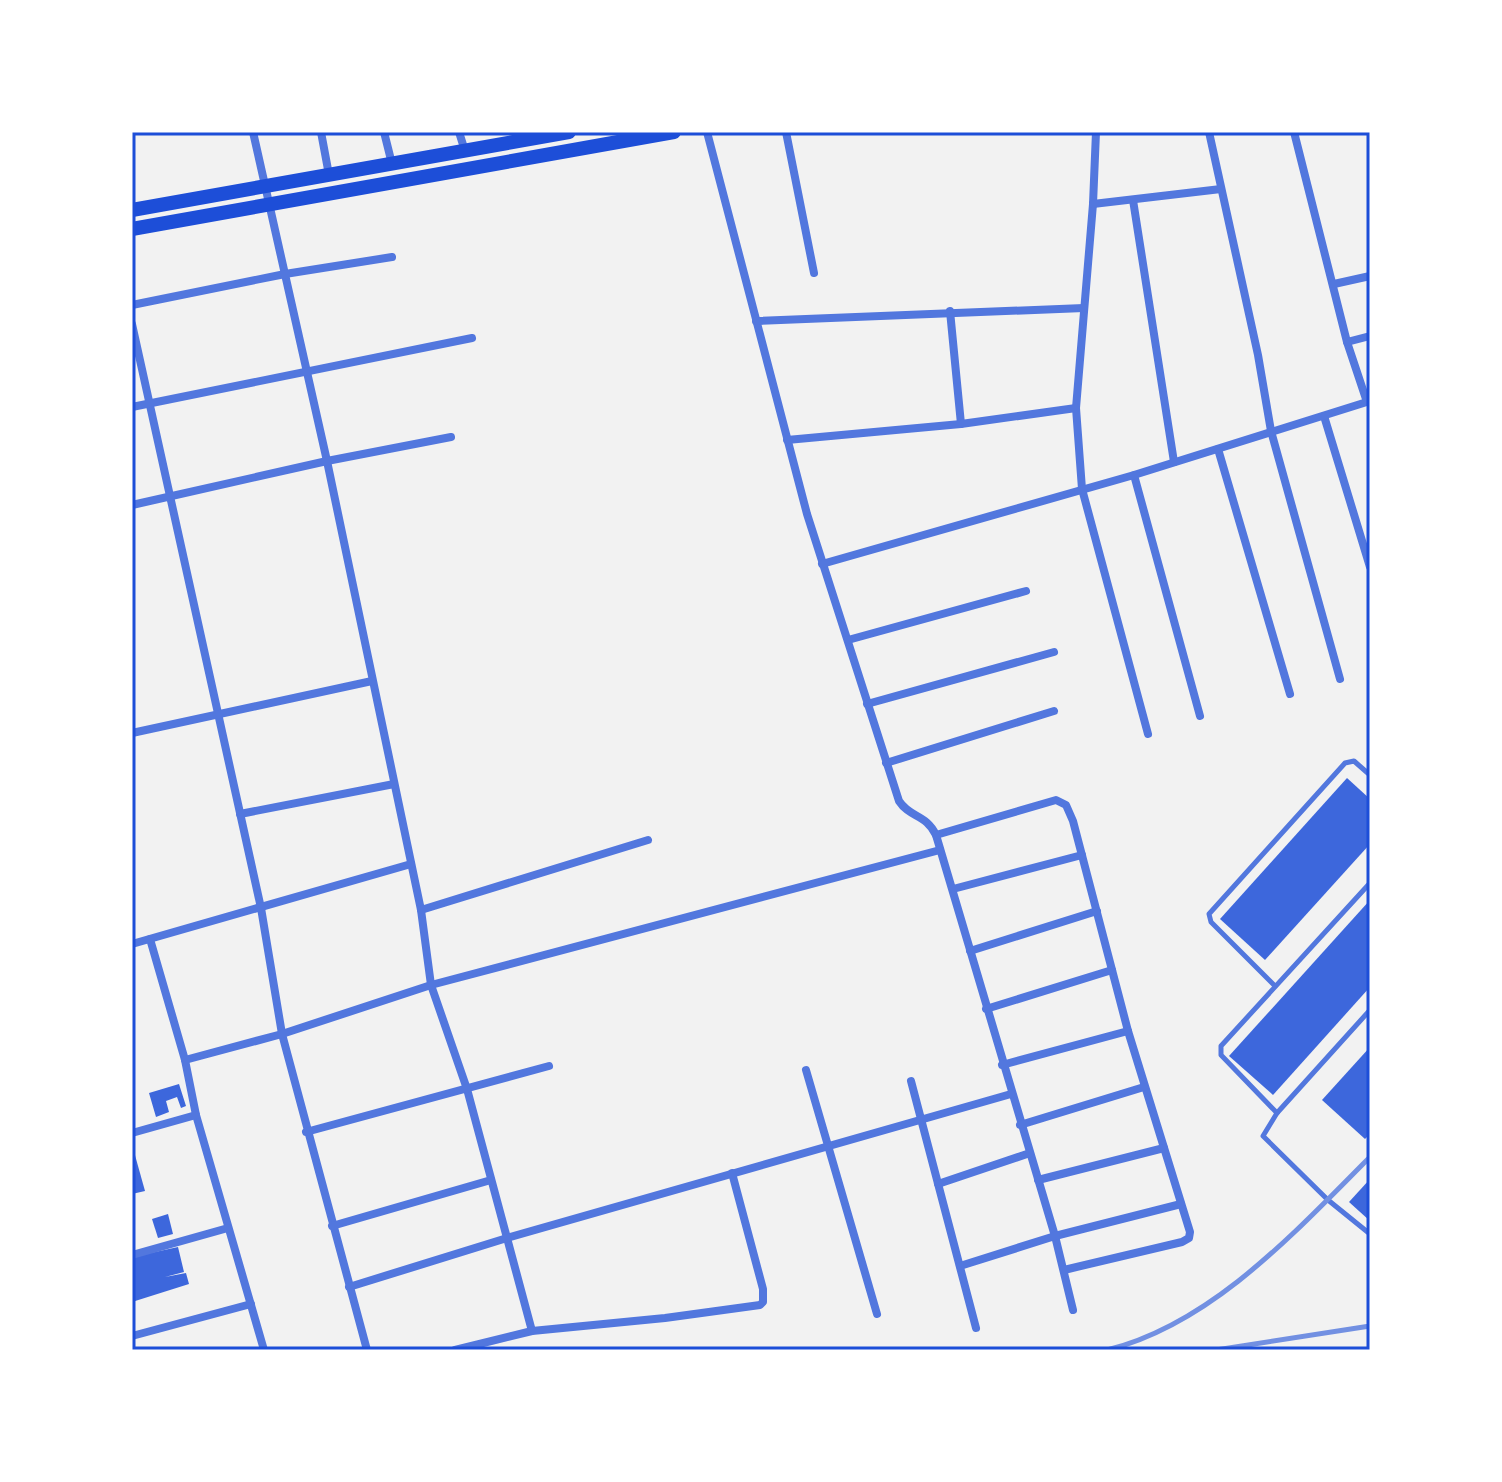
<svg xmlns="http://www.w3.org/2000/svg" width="1502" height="1482" font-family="'Source Sans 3',sans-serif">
<rect width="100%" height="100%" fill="#f2f2f2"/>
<g fill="#3d67dc">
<polygon points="1347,778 1370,799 1370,844 1265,960 1220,919"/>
<polygon points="1370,900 1370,987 1273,1095 1229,1056"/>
<polygon points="1370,1047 1370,1134 1365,1139 1322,1100"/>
<polygon points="179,1084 186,1106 181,1108 177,1097 166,1101 169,1112 156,1117 149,1093"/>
<polygon points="133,1148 145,1191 132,1194 132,1149"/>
<polygon points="1370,1179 1370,1221 1349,1202"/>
<polygon points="168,1214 173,1234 158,1238 152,1219"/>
<polygon points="178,1247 184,1272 165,1277 186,1273 189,1284 132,1302 132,1257"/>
</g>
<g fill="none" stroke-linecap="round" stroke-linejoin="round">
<g stroke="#5277de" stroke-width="5">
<polyline points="1275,986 1211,922 1209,914 1345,763 1354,761 1370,775"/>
<polyline points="1370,1010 1277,1113 1263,1136 1328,1200 1370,1234"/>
<polyline points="1277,1113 1221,1055 1221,1046 1370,883"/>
</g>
<g stroke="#5277de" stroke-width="8">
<polyline points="253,132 327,461 421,910 431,985 467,1089 532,1331"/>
<polyline points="321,132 329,175"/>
<polyline points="384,132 392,164"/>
<polyline points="459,132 465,151"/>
<path d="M707,132L807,514L899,801C910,818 926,814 936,835L1055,1236L1073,1310"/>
<polyline points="786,132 814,273"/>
<polyline points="1096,132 1093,204 1076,408 1082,489 1148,734"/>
<polyline points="1209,132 1258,355 1271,431 1340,679"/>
<polyline points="1294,132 1347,342 1367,402"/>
<polyline points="1133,200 1174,462"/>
<polyline points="1093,204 1221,189"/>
<polyline points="1334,284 1370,276"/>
<polyline points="132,305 285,274 392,257"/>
<polyline points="950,311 961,424"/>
<polyline points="756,321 1084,308"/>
<polyline points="132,324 261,908 282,1034 367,1350"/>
<polyline points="1347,342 1370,336"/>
<polyline points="132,407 472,338"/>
<polyline points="1324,416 1370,567"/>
<polyline points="787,440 961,424 1076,408"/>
<polyline points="1218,449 1290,694"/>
<polyline points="1134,475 1200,716"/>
<polyline points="132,505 327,461 451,437"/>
<polyline points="822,564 1134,475 1370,401"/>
<polyline points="848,640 1026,591"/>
<polyline points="867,704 1054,652"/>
<polyline points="132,733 372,681"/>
<polyline points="886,763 1054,711"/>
<polyline points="240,814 394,784"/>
<polyline points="936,835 1056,800 1066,805 1073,821 1128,1031 1190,1232 1189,1238 1182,1242 1064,1270"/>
<polyline points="953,889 1082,855"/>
<polyline points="421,910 648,840"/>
<polyline points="150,939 185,1060 196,1115 264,1350"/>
<polyline points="132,944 411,864"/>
<polyline points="970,951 1097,911"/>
<polyline points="986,1009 1112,970"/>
<polyline points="185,1060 282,1034 431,985 940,850"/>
<polyline points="1002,1065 1128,1031"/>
<polyline points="806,1070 877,1314"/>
<polyline points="911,1081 976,1328"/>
<polyline points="1020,1125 1144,1087"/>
<polyline points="306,1132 549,1066"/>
<polyline points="132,1133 196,1115"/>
<polyline points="1038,1180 1164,1148"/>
<polyline points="938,1184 1030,1153"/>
<polyline points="332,1226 491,1180"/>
<polyline points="132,1255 228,1228"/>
<polyline points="960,1266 1055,1236 1181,1204"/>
<polyline points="349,1287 507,1238 1011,1094"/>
<polyline points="132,1336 251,1304"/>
<polyline points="455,1350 532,1331 665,1318 760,1305 763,1302 763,1289 732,1173"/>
</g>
<g stroke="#1d4ed8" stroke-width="14">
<polyline points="132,210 569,132"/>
<polyline points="132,229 674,132"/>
</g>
<g stroke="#7290e2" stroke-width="5">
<path d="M1107,1350C1212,1324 1296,1231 1370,1157"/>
<polyline points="1216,1350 1370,1326"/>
</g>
</g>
<rect width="1502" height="1482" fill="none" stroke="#ffffff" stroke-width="268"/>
<rect x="134" y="134" width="1234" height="1214" fill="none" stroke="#1d4ed8" stroke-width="3"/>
</svg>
